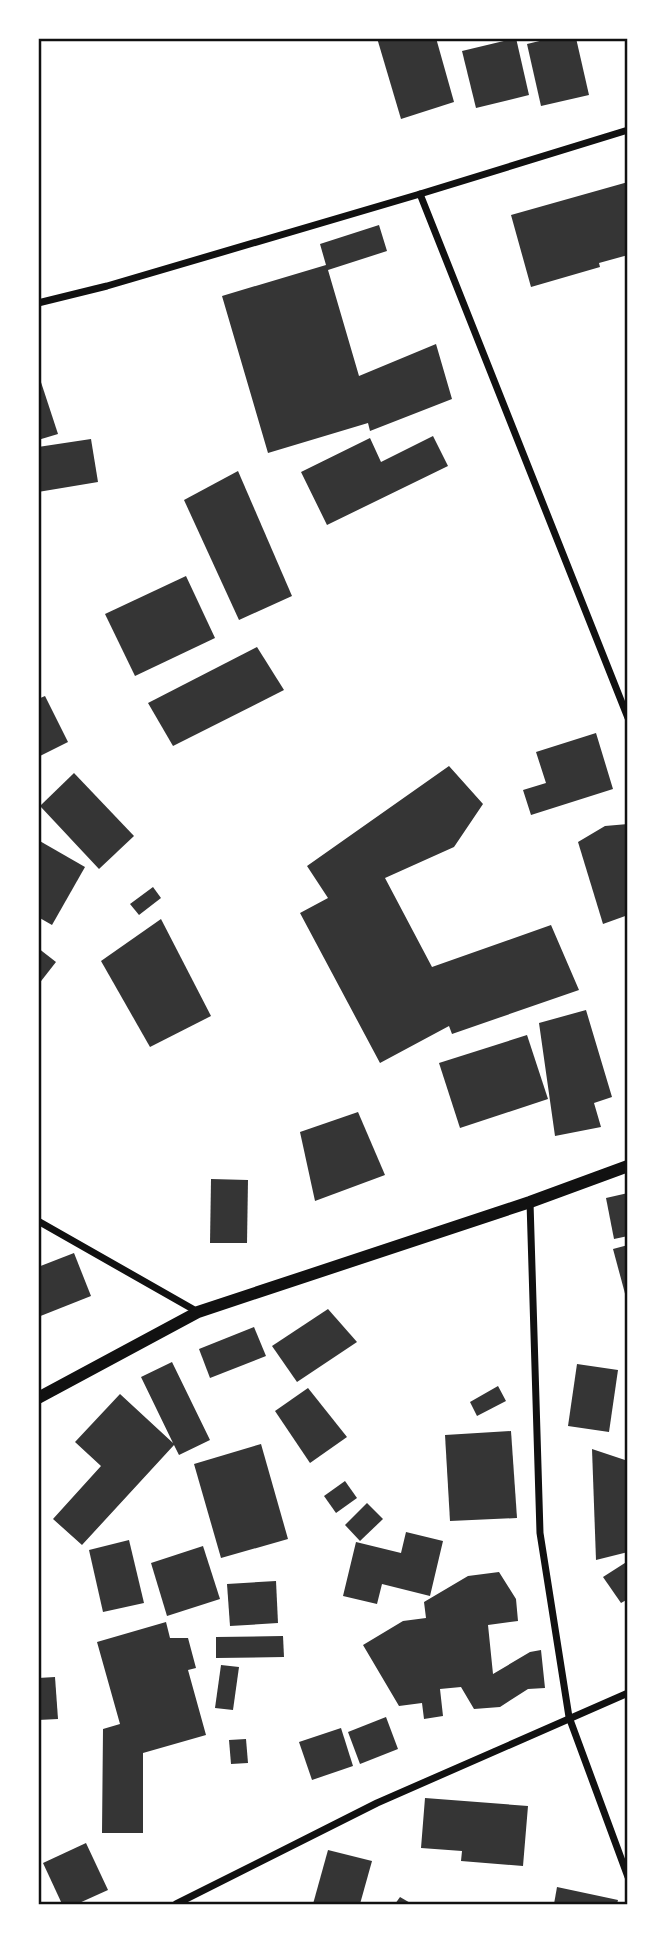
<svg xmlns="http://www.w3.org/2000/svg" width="666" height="1943" font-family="Lato,sans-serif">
<rect width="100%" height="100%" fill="#fff"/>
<g fill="#353535">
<polygon points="377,38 436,38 454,102 401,119"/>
<polygon points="516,38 529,95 476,108 462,51"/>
<polygon points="552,38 576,38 589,95 541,106 527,44"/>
<polygon points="628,182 628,255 599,263 600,267 531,287 511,215"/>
<polygon points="379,225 387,251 328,270 359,376 436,344 452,399 370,431 368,423 268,453 222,296 326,265 320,244"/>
<polygon points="38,373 58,434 38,440"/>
<polygon points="433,436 448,466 327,525 301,472 370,438 381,462"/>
<polygon points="91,439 98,482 38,492 38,447"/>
<polygon points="238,471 292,596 239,620 184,500"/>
<polygon points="186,576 215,638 135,676 105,614"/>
<polygon points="257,647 284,690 173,746 148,703"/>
<polygon points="45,696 68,742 38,757 38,699"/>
<polygon points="596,733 613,789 531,815 523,790 546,783 536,752"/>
<polygon points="449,766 483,804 454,847 385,878 432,967 551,925 579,990 452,1034 449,1026 380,1063 300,913 328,898 307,866"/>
<polygon points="74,773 134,836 99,869 40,806"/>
<polygon points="628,824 628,915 603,924 578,842 605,826"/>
<polygon points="38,840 85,867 52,925 38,917"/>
<polygon points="153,887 161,898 139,915 130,904"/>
<polygon points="161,919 211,1016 150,1047 101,961"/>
<polygon points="38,948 56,962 38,985"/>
<polygon points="586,1010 612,1097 594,1103 601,1127 555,1136 539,1023"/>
<polygon points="527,1035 548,1099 460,1128 439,1063"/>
<polygon points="358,1112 385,1175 315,1201 300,1132"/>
<polygon points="211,1179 248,1180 247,1243 210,1243"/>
<polygon points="628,1193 628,1236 614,1239 606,1198"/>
<polygon points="628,1245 628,1301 627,1301 613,1249"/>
<polygon points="74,1253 91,1296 38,1317 38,1267"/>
<polygon points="328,1309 357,1342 297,1382 272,1346"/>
<polygon points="254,1327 266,1356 210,1378 199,1349"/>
<polygon points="172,1362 210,1440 179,1455 174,1445 82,1545 53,1519 101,1466 75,1442 120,1394 173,1443 141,1377"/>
<polygon points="577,1364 618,1370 609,1432 568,1426"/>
<polygon points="498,1386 506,1401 477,1416 470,1402"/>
<polygon points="308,1388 347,1437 310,1463 275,1411"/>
<polygon points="511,1431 517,1518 450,1521 445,1435"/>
<polygon points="261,1444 288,1539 221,1558 194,1464"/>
<polygon points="592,1449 628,1461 628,1552 596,1560"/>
<polygon points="345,1481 357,1498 336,1513 324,1496"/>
<polygon points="367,1503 383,1519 360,1541 345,1525"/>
<polygon points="406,1532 443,1541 430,1596 382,1584 377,1604 343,1596 356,1542 401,1553"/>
<polygon points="129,1540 144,1603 103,1612 89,1550"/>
<polygon points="203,1546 220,1599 167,1616 151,1563"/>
<polygon points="628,1561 628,1599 621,1603 603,1577"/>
<polygon points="499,1572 516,1599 518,1621 488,1625 493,1674 530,1652 541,1650 545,1688 528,1689 500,1707 474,1709 461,1687 440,1689 443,1716 424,1719 422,1703 399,1706 363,1645 403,1621 426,1618 424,1602 468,1576"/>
<polygon points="276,1581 278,1623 230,1626 227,1584"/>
<polygon points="166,1622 170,1638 188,1638 196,1668 188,1670 206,1735 143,1753 143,1833 102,1833 103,1729 120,1724 97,1642"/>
<polygon points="283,1636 284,1657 216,1658 216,1637"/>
<polygon points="221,1665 239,1667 233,1710 215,1708"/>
<polygon points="55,1677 58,1719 38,1720 38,1678"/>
<polygon points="386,1717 398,1749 360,1764 348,1732"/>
<polygon points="341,1728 353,1766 312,1780 299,1742"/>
<polygon points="246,1739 248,1763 231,1764 229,1740"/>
<polygon points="425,1798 528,1806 523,1866 461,1861 462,1851 421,1848"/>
<polygon points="86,1843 108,1890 77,1904 62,1904 43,1863"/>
<polygon points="328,1850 372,1861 360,1904 313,1904"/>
<polygon points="557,1887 618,1900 617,1904 554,1904"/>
<polygon points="400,1897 412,1904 395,1904"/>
</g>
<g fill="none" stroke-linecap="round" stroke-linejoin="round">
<g stroke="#111" stroke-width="7">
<polyline points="420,194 628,718"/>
<polyline points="38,303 107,286 420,194 628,130"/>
<polyline points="530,1202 540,1533 569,1717 628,1877"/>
<polyline points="38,1221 198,1312"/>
<polyline points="176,1904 377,1803 628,1693"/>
</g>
<polyline stroke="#111" stroke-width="12" points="38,1398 198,1312 530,1202 628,1166"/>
</g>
<rect width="666" height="1943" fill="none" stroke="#ffffff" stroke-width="80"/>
<rect x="40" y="40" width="586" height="1863" fill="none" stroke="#111" stroke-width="2.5"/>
</svg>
